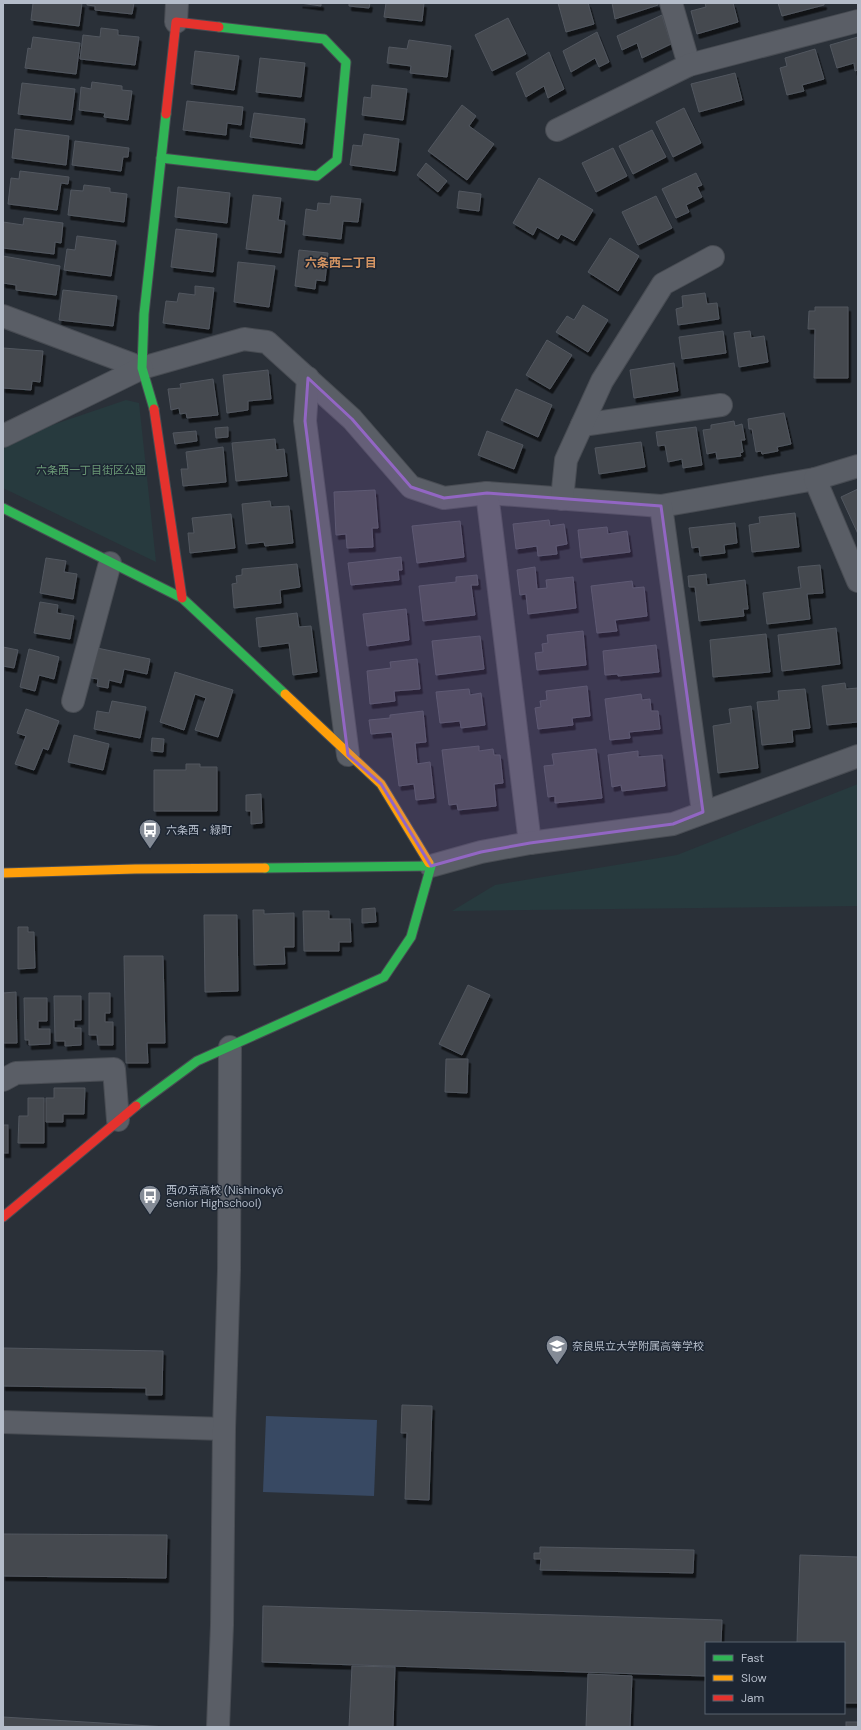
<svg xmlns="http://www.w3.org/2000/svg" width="861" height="1730" font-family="'DM Sans','Noto Sans JP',sans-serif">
<defs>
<filter id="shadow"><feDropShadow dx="2.5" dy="4.5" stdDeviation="0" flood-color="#0009"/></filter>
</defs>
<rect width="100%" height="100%" fill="#2a3038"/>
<g fill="#273a3e">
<polygon points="126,400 139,403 156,562 3,488 3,444 5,441"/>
<polygon points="858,784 858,906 452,911 495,885 677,855"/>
</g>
<polygon fill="#384963" points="266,1416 377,1420 374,1496 263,1492"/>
<g fill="#444950" stroke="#52575f" filter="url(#shadow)">
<polygon points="33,3 82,3 79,26 31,20"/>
<polygon points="87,3 134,3 132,14 95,10 95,6 87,5"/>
<polygon points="300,3 321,3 321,6"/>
<polygon points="349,3 370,3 369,8 349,6"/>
<polygon points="386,3 424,3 422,21 384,17"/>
<polygon points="558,3 588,3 594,24 566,32"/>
<polygon points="612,3 658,3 658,5 615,19"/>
<polygon points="705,3 733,3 738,22 697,34 691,11 706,7"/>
<polygon points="778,3 824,3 824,5 782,16"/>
<polygon points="662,15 671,44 642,58 637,43 622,50 617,36"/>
<polygon points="508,18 526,54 492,71 475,35"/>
<polygon points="101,28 118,30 118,35 139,37 135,65 80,59 83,35 100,37"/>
<polygon points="597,32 609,62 599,67 595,58 571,72 563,51"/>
<polygon points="33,37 80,43 76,74 25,68 28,48 31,49"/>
<polygon points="858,37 858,70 855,71 854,63 837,68 830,45"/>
<polygon points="409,40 451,46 447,77 410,73 411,66 387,63 389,47 407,49"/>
<polygon points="815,49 824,79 802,85 804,91 787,95 780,68 787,66 785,58"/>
<polygon points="195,51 239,56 234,90 191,84"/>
<polygon points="549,52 564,89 548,98 544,86 526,97 516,73"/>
<polygon points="260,58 305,63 301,97 256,92"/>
<polygon points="735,73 742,100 699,112 691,84"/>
<polygon points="92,82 122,86 122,90 132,91 128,120 104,117 105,113 79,110 81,87 91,89"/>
<polygon points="22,83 75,89 71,120 18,114"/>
<polygon points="372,85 407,89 403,120 362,115 364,97 371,98"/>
<polygon points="187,101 243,107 241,125 227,123 226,135 183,130"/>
<polygon points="462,105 476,116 469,126 494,144 467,180 428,151"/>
<polygon points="684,108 701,143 673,157 656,122"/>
<polygon points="254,113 305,119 302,144 250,137"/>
<polygon points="15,129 69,136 66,165 12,158"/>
<polygon points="652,130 666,157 633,174 619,146"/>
<polygon points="364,134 399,139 395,171 350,165 353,145 362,146"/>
<polygon points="75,141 129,148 128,157 123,157 121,171 72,165"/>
<polygon points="613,148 627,176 596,192 582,163"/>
<polygon points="426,163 447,181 438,192 417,175"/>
<polygon points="20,171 69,177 68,184 61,183 57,210 8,204 11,178 19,179"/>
<polygon points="696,173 702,185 697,187 702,197 686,205 689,212 676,218 662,189"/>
<polygon points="539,178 593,210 574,241 561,234 558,239 537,227 533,235 513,223"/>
<polygon points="84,185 110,188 110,192 127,194 124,222 68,215 71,190 83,191"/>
<polygon points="178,187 230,193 227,223 175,217"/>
<polygon points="459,191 481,194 479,211 457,208"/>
<polygon points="253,195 281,198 278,220 285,221 281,253 246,249"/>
<polygon points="331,196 361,199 358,222 343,221 341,239 303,235 306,209 317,211 318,203 330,204"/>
<polygon points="656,196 672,228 638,245 622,212"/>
<polygon points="24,218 63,223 61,243 55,242 54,254 3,248 3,222 23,225"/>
<polygon points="176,229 217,234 213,272 171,267"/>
<polygon points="77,236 116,241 111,276 64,270 67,249 75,250"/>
<polygon points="610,238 639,256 618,291 588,272"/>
<polygon points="299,250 328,253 325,281 316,280 315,289 295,286"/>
<polygon points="3,256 60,266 56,295 16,290 16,285 3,283"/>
<polygon points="238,262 275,266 269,307 234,302"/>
<polygon points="195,286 214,288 209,329 163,323 166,301 177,302 179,293 195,295"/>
<polygon points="63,290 117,296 113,326 59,320"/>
<polygon points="705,293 707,304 717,303 719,319 678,325 676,309 683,307 682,296"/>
<polygon points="583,305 608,320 588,352 556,332 567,316 574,320"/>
<polygon points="815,307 848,307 848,378 814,378 815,329 808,329 809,311 815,311"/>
<polygon points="723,331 726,353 682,359 679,337"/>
<polygon points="750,331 751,338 764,336 768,362 739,367 734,333"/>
<polygon points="547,340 572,355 550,389 526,375"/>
<polygon points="3,348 43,351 40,382 32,381 31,390 3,388"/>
<polygon points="674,363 678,391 634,398 630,370"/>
<polygon points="268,370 271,399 248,401 248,410 227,413 223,375"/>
<polygon points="213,379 218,415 187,418 186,413 180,414 179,408 171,410 168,389 181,388 180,384"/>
<polygon points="516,389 552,405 538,437 501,420"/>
<polygon points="784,413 791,444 777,447 778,451 762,454 761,451 756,452 752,429 749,429 748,419"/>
<polygon points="734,421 735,426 742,424 745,440 741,440 743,452 740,453 741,456 717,459 716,452 707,454 703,430 711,429 711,425"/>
<polygon points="228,427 228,437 216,438 215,428"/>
<polygon points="696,427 702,465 683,468 682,459 668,462 665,445 658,446 656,432"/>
<polygon points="196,431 197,441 175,444 173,433"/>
<polygon points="487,431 523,445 514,469 478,455"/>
<polygon points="275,439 276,450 284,449 287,476 236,481 232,443"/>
<polygon points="641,442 645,467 599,474 595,448"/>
<polygon points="223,447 226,482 183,486 181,469 188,469 186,452"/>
<polygon points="858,489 858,534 841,497"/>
<polygon points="375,490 378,528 372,528 373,547 347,548 346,534 336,535 334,492"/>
<polygon points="270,501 271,507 289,506 293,543 265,546 264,542 246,544 242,504"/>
<polygon points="795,513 799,547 752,552 749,525 760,523 759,517"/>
<polygon points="231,514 235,548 190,553 188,533 194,533 192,518"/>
<polygon points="549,520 550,526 564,524 567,544 556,546 557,554 538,556 537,546 516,549 513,524"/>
<polygon points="460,521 464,557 417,563 412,526"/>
<polygon points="735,523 737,543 724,545 725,553 700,556 699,547 692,548 689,528"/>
<polygon points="607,527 608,534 627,531 630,552 581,558 578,530"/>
<polygon points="401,557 402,570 398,570 399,580 351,585 348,563"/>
<polygon points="46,558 66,561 64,572 77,574 73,599 40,593"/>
<polygon points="297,564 300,587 280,590 281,603 234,608 232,584 237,583 236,576 242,575 242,569"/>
<polygon points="820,565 823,593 807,594 810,619 767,624 763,593 801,588 798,567"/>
<polygon points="535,567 537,589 547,588 546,580 573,577 576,608 528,614 526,594 520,595 517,570"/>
<polygon points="706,574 707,585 745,580 748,609 743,609 744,616 699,621 695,587 689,587 688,576"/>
<polygon points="477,575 478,585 471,585 475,615 423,621 419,586 456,582 456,577"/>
<polygon points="632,581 633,588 644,587 647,616 615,620 617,631 597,633 591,586"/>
<polygon points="40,602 58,605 57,613 74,616 70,639 34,633"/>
<polygon points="406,609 409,640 367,646 363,614"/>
<polygon points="297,613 299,627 311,626 317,672 293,675 289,643 259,647 256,618"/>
<polygon points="836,628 840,664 782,671 778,635"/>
<polygon points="583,631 586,665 537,670 535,653 543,652 542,644 548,643 547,635"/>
<polygon points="766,634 770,672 713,677 710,640"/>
<polygon points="480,636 484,669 436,675 432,641"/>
<polygon points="656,645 659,672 618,676 618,674 605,675 603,651"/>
<polygon points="3,647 18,650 14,668 3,666"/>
<polygon points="97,648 150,659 147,674 124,669 121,683 109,680 108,688 97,686 98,679 91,678"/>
<polygon points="29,649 59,657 54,679 39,675 35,691 20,687"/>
<polygon points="417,659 420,689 394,691 395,701 370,704 367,671 391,668 390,662"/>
<polygon points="175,672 233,690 218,737 195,730 206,698 195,694 184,730 160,722"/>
<polygon points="845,683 846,689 858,688 858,722 827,725 822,686"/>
<polygon points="587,686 590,716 572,718 573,725 538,729 535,708 541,707 540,701 547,700 546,691"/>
<polygon points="469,689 470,695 481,693 485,725 461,728 460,721 440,723 436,692"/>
<polygon points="805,689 810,728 792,730 793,742 762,745 757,702 779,700 778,691"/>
<polygon points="641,694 642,700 650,699 651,711 658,711 660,729 629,732 630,738 610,740 605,699"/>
<polygon points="112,701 146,707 140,738 94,729 97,711 109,713"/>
<polygon points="751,706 758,768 718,773 713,726 731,723 729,709"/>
<polygon points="26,709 59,721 48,750 43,748 34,770 15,764 26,736 17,733"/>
<polygon points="423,711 426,742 415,743 417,764 430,762 434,798 416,800 414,784 399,786 392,732 371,734 369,720 390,718 390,715"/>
<polygon points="74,735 109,744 103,770 68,762"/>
<polygon points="152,738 164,739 163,752 151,751"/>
<polygon points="479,746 479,751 493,749 494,755 500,755 503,783 494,784 496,806 458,810 457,804 449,805 442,750"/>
<polygon points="596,749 602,798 555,803 555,796 548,797 544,766 554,765 552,754"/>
<polygon points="638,751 638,757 662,755 665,786 622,791 621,785 612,787 608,755"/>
<polygon points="186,764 200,764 200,767 217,767 217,811 154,811 154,770 186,770"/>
<polygon points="261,794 262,823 251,824 251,811 246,811 246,795"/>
<polygon points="375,908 376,922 362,923 362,909"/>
<polygon points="253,910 264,910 264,914 294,913 294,947 284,947 285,964 254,965"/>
<polygon points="303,911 329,911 329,919 350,919 351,942 339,942 339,951 304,951"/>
<polygon points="204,915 237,915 238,991 205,992"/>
<polygon points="18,927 28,927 28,932 34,932 35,968 18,969"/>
<polygon points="124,956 163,956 165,1043 147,1043 148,1063 126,1063"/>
<polygon points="468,985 490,995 462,1055 439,1044"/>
<polygon points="16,992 17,1043 3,1043 3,993"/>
<polygon points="89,993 110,993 110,1013 105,1013 105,1022 113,1022 113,1045 98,1045 97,1035 89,1035"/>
<polygon points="54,996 81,996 81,1020 74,1020 74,1028 81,1028 81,1045 65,1046 65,1041 55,1041"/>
<polygon points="24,998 47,998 47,1021 38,1021 38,1029 50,1029 50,1044 29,1045 29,1040 25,1040"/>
<polygon points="446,1059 468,1059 467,1093 445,1092"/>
<polygon points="54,1088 85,1088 84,1114 63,1114 63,1122 46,1122 46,1098 54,1098"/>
<polygon points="28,1098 44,1098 44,1143 18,1143 19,1116 28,1116"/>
<rect x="3" y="1125" width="5" height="28"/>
<polygon points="3,1348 163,1351 162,1395 146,1395 146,1388 3,1386"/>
<polygon points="402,1405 432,1406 429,1500 405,1499 407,1433 401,1433"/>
<polygon points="3,1534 167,1535 166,1578 3,1576"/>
<polygon points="540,1547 694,1550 693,1573 540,1570 541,1559 534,1559 534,1553 540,1553"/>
<polygon points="800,1555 858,1557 858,1703 844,1703 844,1643 797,1643"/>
<polygon points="263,1606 722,1620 721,1643 706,1643 706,1676 262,1662"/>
<polygon points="352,1666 395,1667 393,1727 349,1727"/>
<polygon points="588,1674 632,1676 630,1727 586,1727"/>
<polygon points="3,1717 167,1727 3,1727"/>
<rect x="846" y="1722" width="12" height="5"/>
</g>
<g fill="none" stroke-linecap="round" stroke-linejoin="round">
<g stroke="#484c53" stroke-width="24">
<g id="street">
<polyline points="671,3 689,65"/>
<polyline points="176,22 177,3"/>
<polyline points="557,130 689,65 858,21"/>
<polyline points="3,316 142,368 244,339 267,342 352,419 411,487 444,498 487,493 661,506 815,479"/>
<polyline points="308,378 305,421 348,755"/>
<polyline points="582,425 721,405"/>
<polyline points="3,436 142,368"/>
<polyline points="858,466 815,479 858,581"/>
<polyline points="487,493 530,843"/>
<polyline points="562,499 566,460 602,381 663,284 713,257"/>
<polyline points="661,506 703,812"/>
<polyline points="73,701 110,563"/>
<polyline points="431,866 481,852 530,843 673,824 858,756"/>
<polyline points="3,1080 16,1073 114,1069 118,1120"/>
<polyline points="3,1422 224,1429"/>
<polyline points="218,1727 222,1625 224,1429 229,1270 230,1047"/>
</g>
</g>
<g stroke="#484c53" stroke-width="11">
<g id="fast">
<polyline points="161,158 317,176 337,160 346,62 324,39 219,27"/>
<polyline points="154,409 142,368 144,314 166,114"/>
<polyline points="3,508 182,598 285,694"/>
<polyline points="265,868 431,866"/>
<polyline points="136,1106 197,1061 384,977 411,937 431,866 429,863"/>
</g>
</g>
<g stroke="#484c53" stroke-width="11">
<g id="slow">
<polyline points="285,694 381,784 429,863"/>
<polyline points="3,873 135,869 265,868"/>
</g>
</g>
<g stroke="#484c53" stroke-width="11">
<g id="jam">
<polyline points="166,114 176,22 219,27"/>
<polyline points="154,409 182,598"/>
<polyline points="3,1217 136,1106"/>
</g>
</g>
<use href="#street" stroke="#5a5e66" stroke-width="22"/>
<use href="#fast" stroke="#30b455" stroke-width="9"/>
<use href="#slow" stroke="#ff9f0a" stroke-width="9"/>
<use href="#jam" stroke="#e5322d" stroke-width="9"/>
</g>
<path fill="#9266c3" fill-opacity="0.2" stroke="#9266c3" stroke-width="3" stroke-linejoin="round" d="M308,378L352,419L411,487L444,498L487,493L661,506L703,812L673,824L530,843L481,852L431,866L381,784L348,755L305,421Z"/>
<defs>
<g id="bus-pin" transform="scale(1.15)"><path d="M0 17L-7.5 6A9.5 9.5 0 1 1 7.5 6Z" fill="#848b96" stroke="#1d2633"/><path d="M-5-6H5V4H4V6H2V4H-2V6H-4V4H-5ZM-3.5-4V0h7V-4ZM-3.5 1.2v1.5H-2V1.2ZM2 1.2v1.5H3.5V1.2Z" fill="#fff"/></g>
<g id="school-pin" transform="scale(1.15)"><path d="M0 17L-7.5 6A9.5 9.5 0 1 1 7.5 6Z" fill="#848b96" stroke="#1d2633"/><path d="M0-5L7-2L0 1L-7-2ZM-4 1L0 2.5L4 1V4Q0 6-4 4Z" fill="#fff"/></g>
</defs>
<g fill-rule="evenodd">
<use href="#bus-pin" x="150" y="830"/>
<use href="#bus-pin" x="150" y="1196"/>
<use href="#school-pin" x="557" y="1346"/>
</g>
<g text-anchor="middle" stroke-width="3" stroke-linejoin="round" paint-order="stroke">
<g font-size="11" fill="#6b9a76" stroke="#1d2633">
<text x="91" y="474">六条西一丁目街区公園</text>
</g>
<g font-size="11" fill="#b4bcc9" stroke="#1d2633" text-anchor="start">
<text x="166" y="834">六条西・緑町</text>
<text x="166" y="1194">西の京高校 (Nishinokyō<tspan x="166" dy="13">Senior Highschool)</tspan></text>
<text x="572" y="1350">奈良県立大学附属高等学校</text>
</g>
<g font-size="12" font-weight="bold" fill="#d59563" stroke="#1d2633">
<text x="341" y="267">六条西二丁目</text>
</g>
</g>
<rect width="861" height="1730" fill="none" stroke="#b4bcc9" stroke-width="8"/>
<rect x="705" y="1642" width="140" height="72" fill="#1d2633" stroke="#59626f"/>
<rect x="713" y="1655" width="20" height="6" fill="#30b455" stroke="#59626f"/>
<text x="741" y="1662" font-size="12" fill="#b4bcc9">Fast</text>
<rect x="713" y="1675" width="20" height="6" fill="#ff9f0a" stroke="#59626f"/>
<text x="741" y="1682" font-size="12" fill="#b4bcc9">Slow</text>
<rect x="713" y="1695" width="20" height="6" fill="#e5322d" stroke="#59626f"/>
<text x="741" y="1702" font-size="12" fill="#b4bcc9">Jam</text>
</svg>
